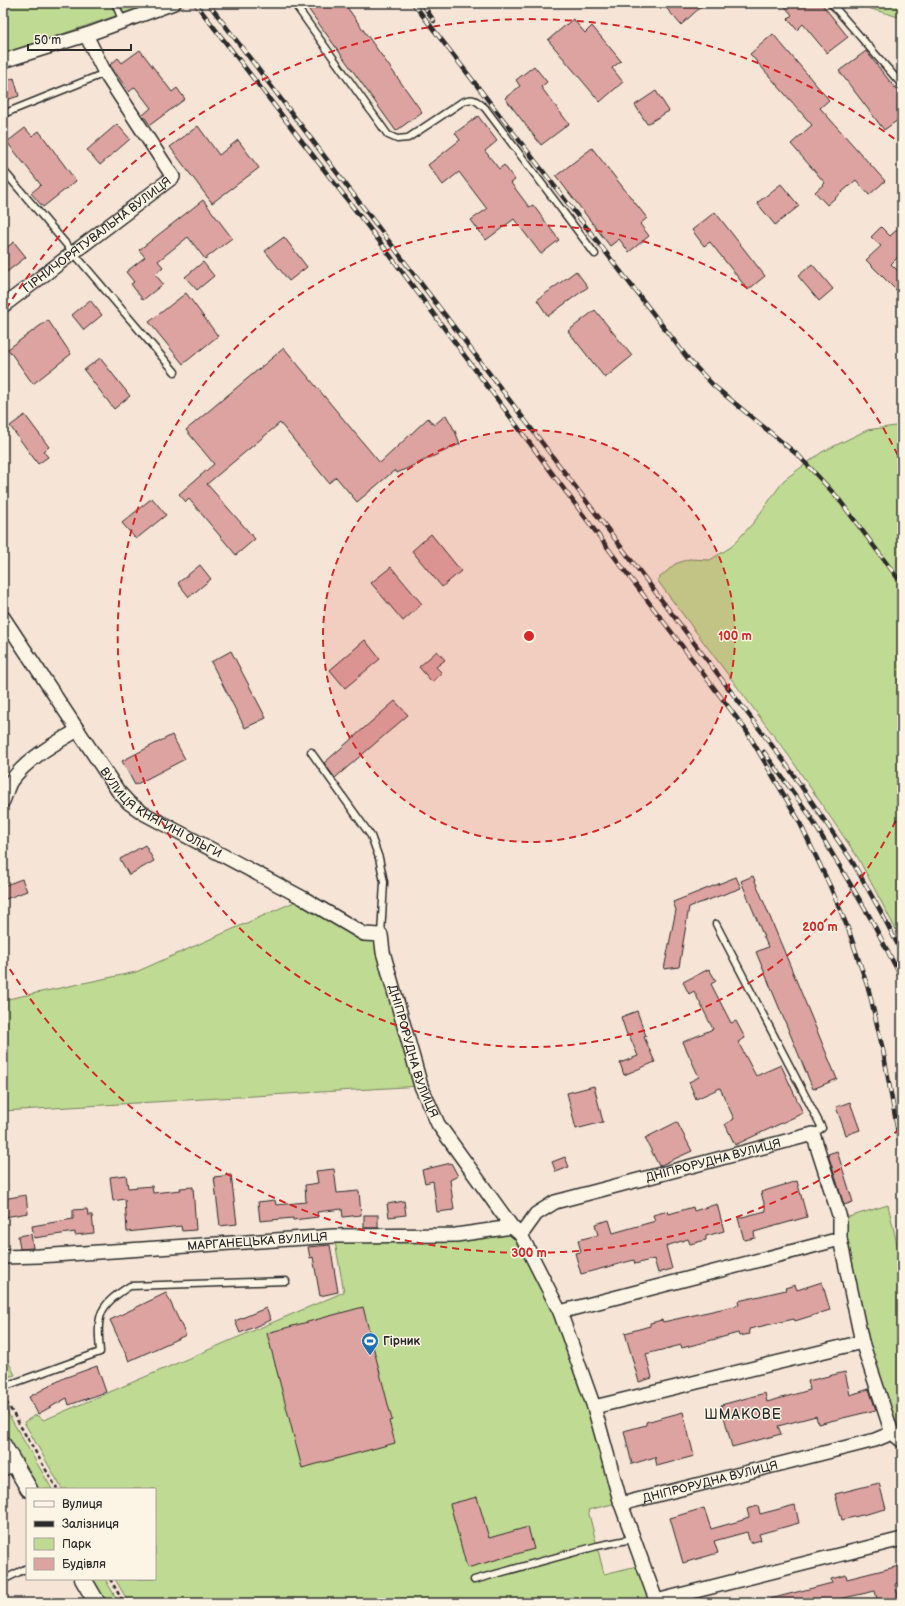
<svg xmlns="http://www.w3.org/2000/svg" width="905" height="1606" font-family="'Balsamiq Sans',sans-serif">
<rect width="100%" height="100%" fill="#f6e5d7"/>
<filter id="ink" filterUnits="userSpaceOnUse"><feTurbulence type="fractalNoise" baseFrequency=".025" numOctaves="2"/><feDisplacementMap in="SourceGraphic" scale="8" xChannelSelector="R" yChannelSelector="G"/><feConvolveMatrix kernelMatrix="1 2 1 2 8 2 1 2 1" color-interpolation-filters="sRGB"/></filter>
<g filter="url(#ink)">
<g fill="#bfda92" stroke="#75825e">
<polygon points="3,3 142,3 145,6 3,54"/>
<polygon points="851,3 902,3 902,18"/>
<polygon points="902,425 902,941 858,858 789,756 657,580 675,564 689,559 710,560 731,547 754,522 784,480 822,452 867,430"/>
<polygon points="303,898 381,935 421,1086 3,1111 3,1000 136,972"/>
<polygon points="888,1205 902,1266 902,1435 897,1430 866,1340 845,1239 845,1218"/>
<polygon points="510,1233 521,1243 556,1313 589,1406 617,1503 588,1510 604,1574 637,1566 651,1603 129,1603 115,1579 155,1579 155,1489 62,1489 24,1422 36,1415 44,1420 344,1292 335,1242"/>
<polygon points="3,1351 15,1375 3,1378"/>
<polygon points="3,1405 52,1489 33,1489 3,1439"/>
<polygon points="86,1579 105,1579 119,1603 100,1603"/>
</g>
<g fill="#dda3a1" stroke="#2b2b2b">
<polygon points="318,3 344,3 422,112 396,131 309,10"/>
<polygon points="662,3 705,3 681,25"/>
<polygon points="782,3 821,3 848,37 827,53 803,24 797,30 788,19 792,15"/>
<polygon points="573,19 585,33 592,26 621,61 612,68 623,82 600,102 548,40"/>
<polygon points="773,34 829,100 820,108 885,181 869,195 856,180 827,205 815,192 825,183 791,144 812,125 750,54"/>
<polygon points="140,50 172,92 177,88 185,99 150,125 143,115 151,108 135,87 129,92 110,65 118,58 122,63"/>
<polygon points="866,51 902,97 902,117 884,130 839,71"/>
<polygon points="534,66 547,82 541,87 569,124 541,145 505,98 520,86 516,80"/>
<polygon points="14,78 19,96 3,101 3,82"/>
<polygon points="656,91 669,111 647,124 635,105"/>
<polygon points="478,116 497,141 485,151 499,169 504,165 515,180 511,183 529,207 533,205 559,240 541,254 514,219 486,240 471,220 487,209 459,172 443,185 428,165 460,140 455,133"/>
<polygon points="117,124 130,139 100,165 87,150"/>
<polygon points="198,126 219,155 238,140 259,168 212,203 170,147"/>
<polygon points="25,128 32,136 39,131 76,181 43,207 31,193 41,185 7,142"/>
<polygon points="592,148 647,218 640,224 649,236 629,252 619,239 610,246 556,176"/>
<polygon points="781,184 799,206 775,225 757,203"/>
<polygon points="203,200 232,238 205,259 188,237 158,261 163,267 155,274 163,284 143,300 131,284 134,282 126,272 145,257 139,250"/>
<polygon points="715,212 765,276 748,290 710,242 704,246 692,230"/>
<polygon points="902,225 902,253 891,264 902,275 902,283 896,290 866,260 881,246 871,237 881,227 890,236"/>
<polygon points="284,237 307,267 289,281 265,251"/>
<polygon points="14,242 26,257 3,275 3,250"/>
<polygon points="203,262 214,276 197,290 185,277"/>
<polygon points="812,264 833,289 819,301 798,276"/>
<polygon points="576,271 588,287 548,316 537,300"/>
<polygon points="186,293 218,336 183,364 149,322"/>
<polygon points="90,300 102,315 84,330 72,315"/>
<polygon points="595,310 632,356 605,378 568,331"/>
<polygon points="48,320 71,354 33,384 8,349"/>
<polygon points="284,348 380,463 428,418 434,425 446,415 455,431 460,444 397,473 395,470 357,502 336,477 329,483 280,423 207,484 255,539 236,555 189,499 186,502 179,494 214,464 186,430"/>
<polygon points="100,358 130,396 114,409 84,370"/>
<polygon points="25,415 49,447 43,451 48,457 38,464 10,426"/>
<polygon points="152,498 166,515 136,539 122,523"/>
<polygon points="431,534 461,571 442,587 412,551"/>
<polygon points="200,565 211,579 189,597 178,583"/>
<polygon points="391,567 422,604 403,621 371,583"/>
<polygon points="365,640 380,659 345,688 330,670"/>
<polygon points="231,651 266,718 245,728 211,662"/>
<polygon points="437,651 445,660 436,667 442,673 432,682 419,667"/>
<polygon points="395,701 408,715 335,778 324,763"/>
<polygon points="172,735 185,759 135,785 122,761"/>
<polygon points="145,845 154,861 129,875 120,859"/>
<polygon points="753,876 837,1079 813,1089 756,952 768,947 741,881"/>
<polygon points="736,877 741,888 689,907 679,967 664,969 676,910 673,902"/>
<polygon points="22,879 27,891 3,900 3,886"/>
<polygon points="709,969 716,981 711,984 731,1023 736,1021 745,1038 738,1042 756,1076 781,1065 803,1113 735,1145 725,1124 734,1119 720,1088 696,1099 689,1082 699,1077 683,1042 713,1029 694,991 689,994 683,982"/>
<polygon points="637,1011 646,1036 644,1037 655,1062 624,1075 620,1063 638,1056 629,1035 627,1035 621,1017"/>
<polygon points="594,1086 603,1122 576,1129 567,1093"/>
<polygon points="850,1102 860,1130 846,1135 836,1107"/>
<polygon points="677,1122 692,1151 659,1166 645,1138"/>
<polygon points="837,1151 853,1202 844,1205 828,1154"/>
<polygon points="565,1157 569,1167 556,1172 552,1162"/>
<polygon points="451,1163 458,1176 450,1180 454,1210 437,1212 433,1181 425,1183 422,1170"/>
<polygon points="334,1169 337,1193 359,1191 361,1215 343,1217 342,1209 317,1212 318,1217 293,1220 293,1218 260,1221 258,1202 275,1200 276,1205 306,1202 305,1185 318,1183 316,1171"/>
<polygon points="126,1175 128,1188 152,1186 153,1193 181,1190 180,1188 193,1187 196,1230 182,1231 181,1226 127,1232 125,1199 113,1201 110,1177"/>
<polygon points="231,1175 237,1224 220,1226 214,1177"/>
<polygon points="797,1181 807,1217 754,1232 755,1238 744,1240 738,1218 766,1211 761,1192"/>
<polygon points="26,1195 28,1213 5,1217 3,1199"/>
<polygon points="404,1201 406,1215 389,1217 387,1204"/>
<polygon points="717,1204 724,1231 706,1236 706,1240 690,1244 688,1239 666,1246 672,1269 658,1273 654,1259 635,1264 634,1260 581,1274 575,1253 581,1252 578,1240 598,1235 595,1224 609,1220 613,1233 652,1222 655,1221 653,1215 668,1211 669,1214 693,1207 694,1211"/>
<polygon points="87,1209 88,1215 92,1215 94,1233 75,1235 75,1232 34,1238 32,1226 73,1219 73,1210"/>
<rect x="364" y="1215" width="14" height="13"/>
<polygon points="31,1234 33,1248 20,1249 18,1236"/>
<polygon points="330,1245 338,1292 320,1296 313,1257 310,1258 308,1247"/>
<polygon points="822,1282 830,1310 795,1321 794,1319 749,1329 750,1334 739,1336 738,1333 682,1348 681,1345 646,1354 652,1378 639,1382 625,1333 650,1326 650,1323 662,1320 663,1322 739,1305 738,1301 786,1290 785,1288 795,1285 797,1290"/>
<polygon points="166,1293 186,1335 129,1361 110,1320"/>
<polygon points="363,1307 392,1420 389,1421 395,1443 302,1468 267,1333"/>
<polygon points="266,1308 271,1320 240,1333 235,1321"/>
<polygon points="97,1366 106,1392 69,1405 67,1398 38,1414 29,1397 64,1378"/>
<polygon points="845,1372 850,1395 869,1389 876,1410 818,1424 816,1416 778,1426 781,1434 732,1447 721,1405 765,1393 767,1402 810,1390 808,1381"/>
<polygon points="683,1412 694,1456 657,1466 655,1457 632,1464 624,1431 646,1425 646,1422"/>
<polygon points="879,1483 886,1509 842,1520 835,1494"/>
<polygon points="477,1497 489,1538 528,1527 534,1549 467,1568 450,1504"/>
<polygon points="795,1505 799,1523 759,1534 761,1540 750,1543 747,1532 714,1541 718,1553 683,1563 670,1518 704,1508 711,1529 743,1520 743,1519 749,1517 747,1509 758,1506 760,1514"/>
<polygon points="899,1566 902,1582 895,1584 900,1603 878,1603 875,1591 822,1603 770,1603 770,1599 832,1583 831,1579 846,1575 847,1579"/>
</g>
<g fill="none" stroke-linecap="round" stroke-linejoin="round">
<g stroke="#2b2b2b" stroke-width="9">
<g id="service">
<polyline points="115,3 123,22"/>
<path d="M294,3L388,135L397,139L408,138L462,102C473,97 476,100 485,108L595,254"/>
<polyline points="831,3 902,85"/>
<polyline points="3,114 105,73"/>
<polyline points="3,170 175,372"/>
<polyline points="311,752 371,836 379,858 384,882 381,935"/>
<polyline points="716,924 822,1128 813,1134"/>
<path d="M3,1387L100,1352C97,1316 97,1306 130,1286L286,1281"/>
<polyline points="3,1580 27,1568"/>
<polyline points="474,1580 597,1546 632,1539"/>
</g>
</g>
<g stroke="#2b2b2b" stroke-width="16">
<g id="minor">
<polyline points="3,61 86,35 174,3"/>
<path id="s1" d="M3,306L173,177L105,73L86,35"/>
<path id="s2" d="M3,617L118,791L129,803L143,813L303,898L364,934L381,935L383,952L421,1086L438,1124L512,1227L521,1235L560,1312L594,1407L621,1504L657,1603"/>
<path d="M3,801C6,795 7,787 11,781C28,758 54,744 78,730"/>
<path id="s3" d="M521,1235L536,1214L555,1202L813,1134L840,1218V1239L862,1342L892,1433L902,1441"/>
<path id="s4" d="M3,1257L39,1256L334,1236L456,1235L512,1227"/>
<polyline points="560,1312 840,1239"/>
<polyline points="594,1407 862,1342"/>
<polyline points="3,1469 14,1464"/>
<path id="s5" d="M621,1504L875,1440L892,1433"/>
<polyline points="656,1601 902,1539"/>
</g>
</g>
<g stroke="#2b2b2b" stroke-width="19">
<g id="tertiary">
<polyline points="3,1445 29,1489"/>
<polyline points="83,1579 97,1603"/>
</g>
</g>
<g stroke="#2b2b2b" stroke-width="2.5" stroke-dasharray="4 3" stroke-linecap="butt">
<polyline points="3,1396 57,1489"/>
<polyline points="110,1579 124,1603"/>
</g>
<use href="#service" stroke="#fcf5e5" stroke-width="6"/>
<use href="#minor" stroke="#fcf5e5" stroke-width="13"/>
<use href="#tertiary" stroke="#fcf5e5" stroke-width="16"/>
<g stroke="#2b2b2b" stroke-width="4.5">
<g id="rail">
<polyline points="195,3 380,242 619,563 746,730 798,819 830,886 849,931 869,991 883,1050 902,1155"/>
<polyline points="208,3 786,764 852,861 882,914 902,953"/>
<polyline points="413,3 689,360 714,386 800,457 838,498 902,584"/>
<polyline points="422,3 434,21"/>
<polyline points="764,752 808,813 871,919 902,979"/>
</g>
</g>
<use href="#rail" stroke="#fcf5e5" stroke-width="3" stroke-dasharray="9" stroke-linecap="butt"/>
</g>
</g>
<circle cx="529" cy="636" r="206" fill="#d62828" fill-opacity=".12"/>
<g fill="none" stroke="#d62828" stroke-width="2" stroke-dasharray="7 5">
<circle cx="529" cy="636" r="206"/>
<path d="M901 810A411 411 0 1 1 901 462"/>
<path d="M900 1129A617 617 0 0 1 6 963M6 309A617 617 0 0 1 900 143"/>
</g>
<defs>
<g id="stadium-pin" transform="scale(0.9)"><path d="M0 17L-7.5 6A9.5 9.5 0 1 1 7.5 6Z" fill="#1f6fb2" stroke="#fcf5e5"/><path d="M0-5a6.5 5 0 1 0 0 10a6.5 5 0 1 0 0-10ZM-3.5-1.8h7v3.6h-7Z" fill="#fff"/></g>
</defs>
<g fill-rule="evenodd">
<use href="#stadium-pin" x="370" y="1341"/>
</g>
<g text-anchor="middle" stroke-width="3" stroke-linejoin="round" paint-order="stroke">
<g font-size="12" fill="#2b2b2b" stroke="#fcf5e5">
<text dy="4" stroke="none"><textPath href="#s1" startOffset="118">ГІРНИЧОРЯТУВАЛЬНА ВУЛИЦЯ</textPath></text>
<text dy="4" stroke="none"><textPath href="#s2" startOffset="256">ВУЛИЦЯ КНЯГИНІ ОЛЬГИ</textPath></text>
<text dy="4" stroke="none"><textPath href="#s2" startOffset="632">ДНІПРОРУДНА ВУЛИЦЯ</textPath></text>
<text dy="4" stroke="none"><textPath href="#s3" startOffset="212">ДНІПРОРУДНА ВУЛИЦЯ</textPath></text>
<text dy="4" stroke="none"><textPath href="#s4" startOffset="255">МАРГАНЕЦЬКА ВУЛИЦЯ</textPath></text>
<text dy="4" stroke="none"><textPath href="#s5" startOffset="92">ДНІПРОРУДНА ВУЛИЦЯ</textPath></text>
</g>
<g font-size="12" font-weight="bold" fill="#2b2b2b" stroke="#fcf5e5" text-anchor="start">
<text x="383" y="1345">Гірник</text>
</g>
<g font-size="14" letter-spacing="1" fill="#2b2b2b" stroke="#fcf5e5">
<text x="743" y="1419">ШМАКОВЕ</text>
</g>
</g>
<circle cx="529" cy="636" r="6" fill="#d62828" stroke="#fcf5e5" stroke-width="2"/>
<g font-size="12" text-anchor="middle" font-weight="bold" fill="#d62828" stroke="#fcf5e5" stroke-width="3" stroke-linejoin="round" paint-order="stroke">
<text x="735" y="640">100 m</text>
<text x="820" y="931">200 m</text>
<text x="529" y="1257">300 m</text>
</g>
<rect width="905" height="1606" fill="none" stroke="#fcf5e5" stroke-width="16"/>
<rect x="8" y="8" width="889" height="1590" fill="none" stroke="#2b2b2b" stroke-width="1.5" filter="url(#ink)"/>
<rect x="26" y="1488" width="130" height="92" fill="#fcf5e5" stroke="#a8a49b"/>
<rect x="34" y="1501" width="20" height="6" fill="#fcf5e5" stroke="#a8a49b"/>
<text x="62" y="1508" font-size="12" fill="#2b2b2b">Вулиця</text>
<rect x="34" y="1521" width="20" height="6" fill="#2b2b2b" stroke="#a8a49b"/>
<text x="62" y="1528" font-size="12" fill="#2b2b2b">Залізниця</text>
<rect x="34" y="1538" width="20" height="12" fill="#bfda92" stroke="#a8a49b"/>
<text x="62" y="1548" font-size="12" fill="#2b2b2b">Парк</text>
<rect x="34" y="1558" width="20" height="12" fill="#dda3a1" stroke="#a8a49b"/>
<text x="62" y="1568" font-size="12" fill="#2b2b2b">Будівля</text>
<path d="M28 44v6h103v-6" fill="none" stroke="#2b2b2b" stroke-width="2"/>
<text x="34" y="44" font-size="12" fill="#2b2b2b" stroke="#fcf5e5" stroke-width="3" paint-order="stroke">50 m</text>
</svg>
